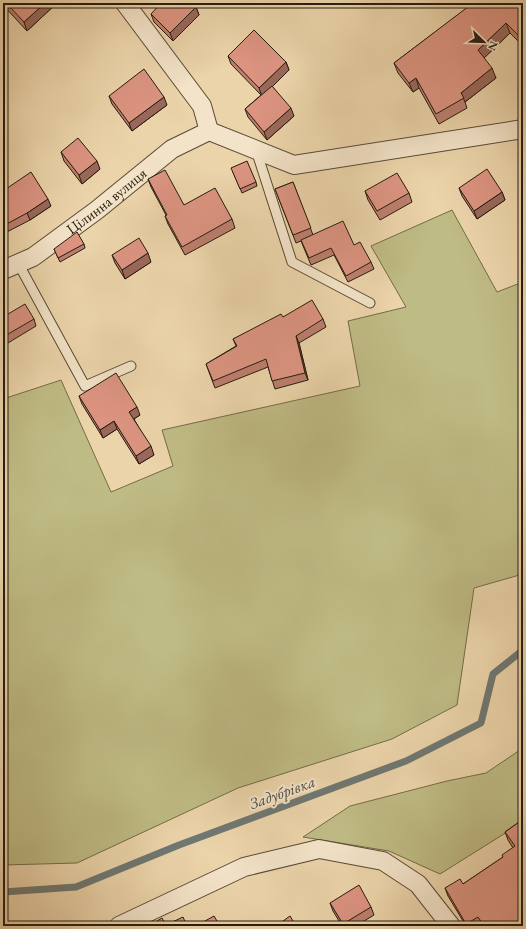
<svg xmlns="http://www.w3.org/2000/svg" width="526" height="929" font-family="'EB Garamond',serif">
<rect width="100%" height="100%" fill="#ecd4aa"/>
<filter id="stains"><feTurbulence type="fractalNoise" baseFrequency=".005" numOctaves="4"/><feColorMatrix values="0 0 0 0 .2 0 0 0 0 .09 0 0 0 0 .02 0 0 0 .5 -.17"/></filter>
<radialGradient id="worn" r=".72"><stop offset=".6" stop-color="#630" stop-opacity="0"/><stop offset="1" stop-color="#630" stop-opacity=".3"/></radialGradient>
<g fill="#bfbb84" stroke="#726c4a">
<polygon points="452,210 497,292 523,282 523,574 474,588 457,705 392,739 238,788 77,863 3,865 3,399 61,380 111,492 173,466 162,430 360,386 348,321 406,307 371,246"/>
<polygon points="523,748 523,822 440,874 389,851 303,837 350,806 447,781 486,773"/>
</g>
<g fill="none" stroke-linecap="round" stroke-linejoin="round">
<polyline stroke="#6f7873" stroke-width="7" points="3,892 76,887 179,845 406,761 481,723 493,674 523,650"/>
<g stroke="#584a36" stroke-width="11">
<g id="service">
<polyline points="256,150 292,262 370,303"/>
<polyline points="18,263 85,386 131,366"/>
</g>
</g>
<g stroke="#584a36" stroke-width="20">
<g id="minor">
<polyline points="125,3 202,106 209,131"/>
<polyline points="209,131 294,165 523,129"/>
<path id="s1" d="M3,270L33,257L97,210L172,149L209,131"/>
<polyline points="119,926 244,867 319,849 383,861 418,884 451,926"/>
</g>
</g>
<use href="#service" stroke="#f3e3c8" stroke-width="9"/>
<use href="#minor" stroke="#f3e3c8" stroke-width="18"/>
</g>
<g fill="#bd7f6f" stroke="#261c0f">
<polygon points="3,3 57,3 27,31 3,5"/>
<polygon points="523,3 523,46 510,33 484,58 496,78 465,102 467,108 439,124 419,88 413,92 398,73 394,63 471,5"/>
<polygon points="196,7 199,15 173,41 154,22 151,14"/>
<polygon points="228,56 286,62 289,70 272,86 294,116 267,140 248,117 245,109 261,95 231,64"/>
<polygon points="109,96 167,105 132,131 112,104"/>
<polygon points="61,152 100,169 82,184 64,161"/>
<polygon points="233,172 256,182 257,186 242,193"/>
<polygon points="148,179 184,205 232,219 235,228 185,255 168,224 165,216 166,215 151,187"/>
<polygon points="293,182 313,235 354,245 371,262 374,269 348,282 334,255 311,265 301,241 296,243 275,189"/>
<polygon points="459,188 502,192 505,200 477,219 462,196"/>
<polygon points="3,191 51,206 30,220 3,234"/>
<polygon points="365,191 409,193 412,202 380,220 368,200"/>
<polygon points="84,244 85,248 60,262 54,249"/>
<polygon points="112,255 151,262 125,279 115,263"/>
<polygon points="3,317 34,319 36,326 3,346"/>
<polygon points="283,317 323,319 326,327 299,343 308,380 275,389 268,367 215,388 206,364 236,346 233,339"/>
<polygon points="79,396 140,415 134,419 154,455 139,464 117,429 103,438 82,404"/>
<polygon points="522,820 523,926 482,926 481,925 479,926 466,926 448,896 445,888 463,884 503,857 513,848 508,840 505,832"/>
<polygon points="330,903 371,907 374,915 356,926 342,926 333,911"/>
</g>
<g fill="#9a685a" stroke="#261c0f">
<polygon points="45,3 57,3 27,31 24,22"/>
<polygon points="196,7 199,15 173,41 170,33"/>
<polygon points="506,23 510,33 482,60 478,50"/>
<polygon points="286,62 289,70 262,97 259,88"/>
<polygon points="492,68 496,78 465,102 461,93"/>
<polygon points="416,78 419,88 413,92 409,83"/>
<polygon points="164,97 167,105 132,131 129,123"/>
<polygon points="291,108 294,116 267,140 264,132"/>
<polygon points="97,161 100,169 82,184 79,175"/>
<polygon points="502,192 505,200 477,219 474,211"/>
<polygon points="48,199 51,206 30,220 27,213"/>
<polygon points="148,253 151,262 125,279 122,270"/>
<polygon points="296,336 299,343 308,380 305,373"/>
<polygon points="137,407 140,415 132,420 129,412"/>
<polygon points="114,421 117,429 103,438 100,430"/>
<polygon points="151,446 154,455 139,464 136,456"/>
</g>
<g fill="#dc9481" stroke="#261c0f">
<polygon points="6,3 45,3 24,22"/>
<polygon points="161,3 192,3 196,7 170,33 151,14"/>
<polygon points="473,3 523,3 523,40 506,23 478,50 492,68 461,93 464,98 436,114 416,78 409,83 394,63"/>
<polygon points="254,30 286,62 259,88 228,56"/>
<polygon points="144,69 164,97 129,123 109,96"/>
<polygon points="272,86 291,108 264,132 245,109"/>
<polygon points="78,138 97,161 79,175 61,152"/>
<polygon points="247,161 256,182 240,189 231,168"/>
<polygon points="487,169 502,192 474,211 459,188"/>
<polygon points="165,170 184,205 215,188 232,219 182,247 165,216 167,215 148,179"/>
<polygon points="31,172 48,199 27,213 3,226 3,191"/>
<polygon points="397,173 409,193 377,211 365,191"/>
<polygon points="293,182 311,228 293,235 275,189"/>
<polygon points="343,221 354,245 360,242 371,262 346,276 331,248 309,258 301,240"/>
<polygon points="77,232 84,244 58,258 54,249"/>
<polygon points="139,238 148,253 122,270 112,255"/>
<polygon points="312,300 323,319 296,336 305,373 272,381 266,359 213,381 206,364 237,346 233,339 281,314 283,317"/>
<polygon points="25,304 34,319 3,337 3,317"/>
<polygon points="116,373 137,407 129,412 151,446 136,456 114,421 100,430 79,396"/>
<polygon points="522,820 523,821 523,926 484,926 478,917 466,924 445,888 460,879 463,884 503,857 502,855 515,846 505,832"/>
<polygon points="359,885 371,907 343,924 330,903"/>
<polygon points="214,916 220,926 196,926"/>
<polygon points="290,916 296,926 276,926"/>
<polygon points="183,917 187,926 149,926 162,918 166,925"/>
</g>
<g text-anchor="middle" stroke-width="4" stroke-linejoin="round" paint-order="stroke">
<g font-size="15" fill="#261c0f" stroke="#f3e3c8">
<text dy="5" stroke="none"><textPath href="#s1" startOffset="125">Цілинна вулиця</textPath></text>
</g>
<g font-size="16" font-style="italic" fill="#4a4a41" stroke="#f3e3c8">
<text transform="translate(282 792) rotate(-20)" y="6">Задубрівка</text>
</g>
</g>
<rect width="526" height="929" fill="none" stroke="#ecd4aa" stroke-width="16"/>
<rect x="4" y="4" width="518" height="921" fill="none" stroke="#261c0f" stroke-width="2"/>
<rect x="8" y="8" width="510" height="913" fill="none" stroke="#261c0f"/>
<g transform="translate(484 42) rotate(113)" stroke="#f3e3c8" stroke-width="3" paint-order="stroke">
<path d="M0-3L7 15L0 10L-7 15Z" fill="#261c0f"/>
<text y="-6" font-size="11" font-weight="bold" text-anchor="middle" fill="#261c0f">N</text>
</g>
<rect width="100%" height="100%" filter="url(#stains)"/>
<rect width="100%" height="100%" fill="url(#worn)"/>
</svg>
